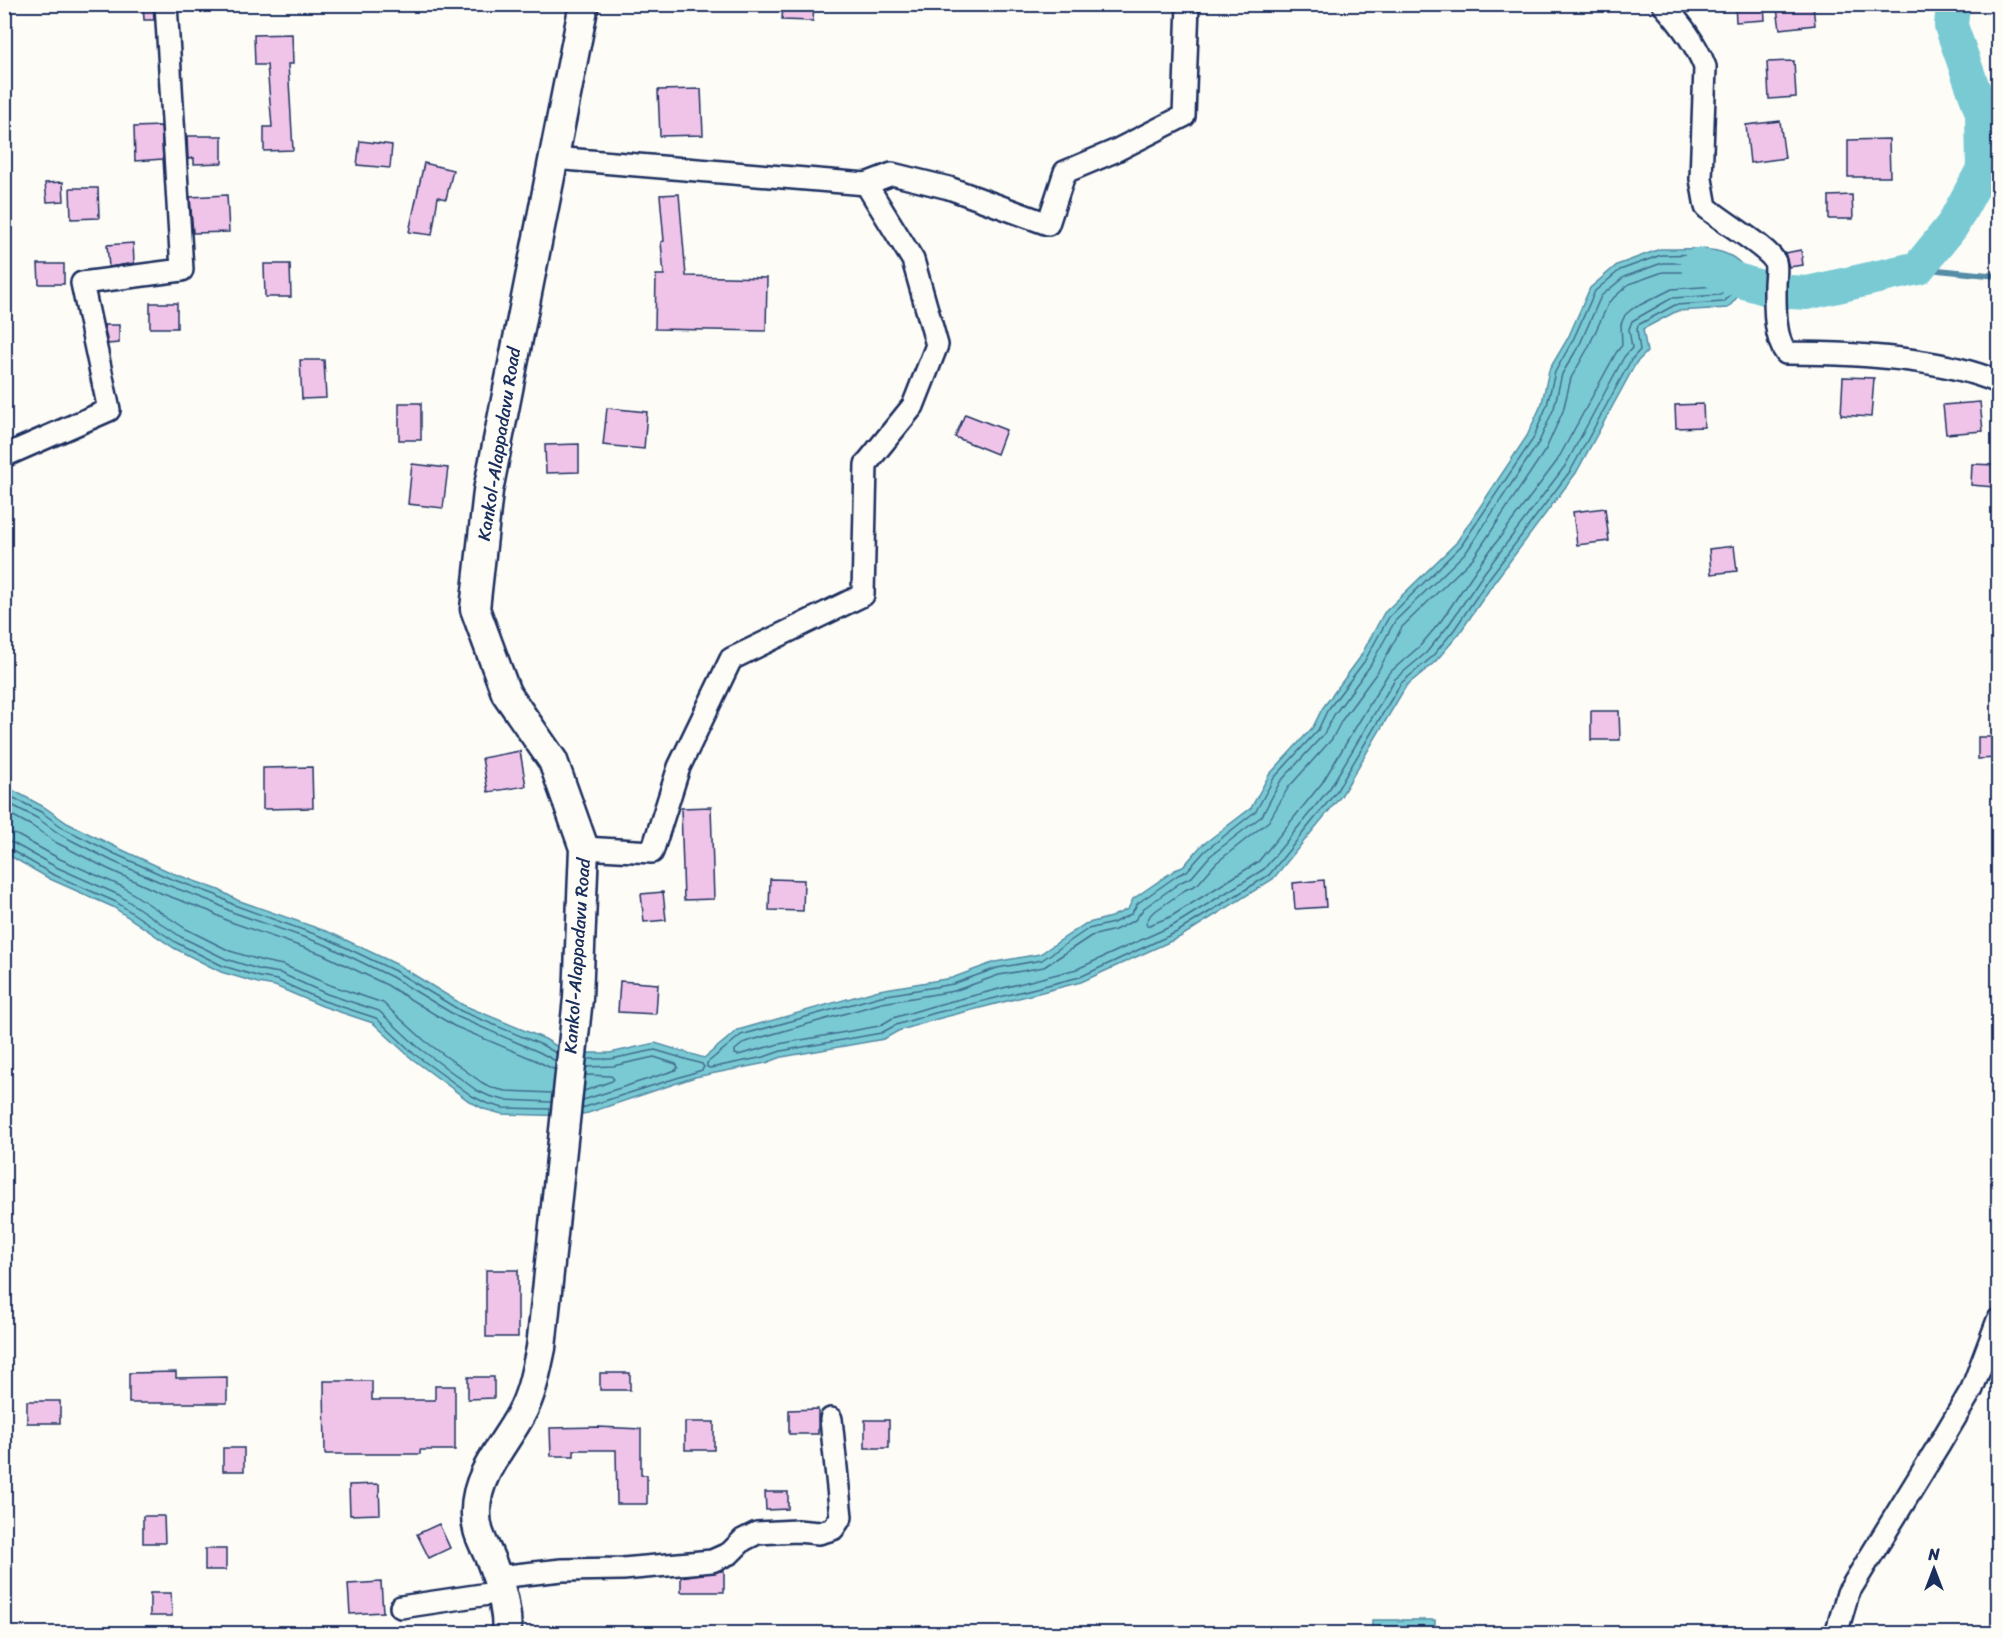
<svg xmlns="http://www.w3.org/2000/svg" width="2003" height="1638" font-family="Sriracha,sans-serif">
<rect width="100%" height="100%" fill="#fdfcf7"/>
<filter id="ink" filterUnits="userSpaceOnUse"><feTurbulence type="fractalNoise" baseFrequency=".0167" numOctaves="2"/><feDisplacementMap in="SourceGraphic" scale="12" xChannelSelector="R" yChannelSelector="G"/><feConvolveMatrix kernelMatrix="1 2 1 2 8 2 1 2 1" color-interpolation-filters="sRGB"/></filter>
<g filter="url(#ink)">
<g fill="#7acad4" stroke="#548ca5" stroke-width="1.5">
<path d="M1660,249C1686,250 1730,242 1745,270L1739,295L1728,308L1677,311L1643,329L1647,352L1636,363L1576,473L1495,581L1459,634L1435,662L1406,686L1341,796L1273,879L1180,937L1081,982L937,1019L898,1031L884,1039L782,1057L766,1063L695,1077L588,1113L571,1116L502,1114L484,1109L469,1101L411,1058L373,1023L322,1006L275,986L258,983L221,972L174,948L113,907L50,879L5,853V786L44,807L67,823L118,848L172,873L219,890L237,900L331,933L398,965L463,1005L545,1039L561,1049L588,1053H610L655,1043L704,1058L738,1030L879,990L952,978L995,962L1040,954L1085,924L1111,917L1128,909L1133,899L1175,870L1183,867L1201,846L1251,808L1269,775L1313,727L1322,709L1359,659L1384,613L1456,543L1527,436L1542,403L1549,370L1568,338L1590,288L1617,265Z"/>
<rect x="1372" y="1620" width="63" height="13"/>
</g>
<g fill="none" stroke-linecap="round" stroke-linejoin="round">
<g stroke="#416d8d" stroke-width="1.5">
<path d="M1661,255C1681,255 1729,250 1739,271L1733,292L1724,302L1675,305L1638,325L1637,330L1640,350L1631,360L1571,470L1490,577L1454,630L1431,658L1401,683L1336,792L1269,875L1177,932L1080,977L935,1013L896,1025L881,1033L781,1051L764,1057L710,1068L707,1067V1063L741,1035L881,996L953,984L997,968L1042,960L1088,929L1113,923L1131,914L1138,903L1178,875L1187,871L1205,851L1256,811L1274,778L1318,730L1327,711L1364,662L1389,617L1461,546L1533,439L1547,405L1555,372L1573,340L1595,291L1620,270Z"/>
<polygon points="1662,263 1713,263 1730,272 1726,288 1720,295 1672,298 1632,321 1629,329 1632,348 1624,357 1565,466 1484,573 1448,626 1426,653 1395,679 1330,788 1264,869 1174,925 1077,969 933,1006 893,1018 879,1026 779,1044 738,1055 735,1054 735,1050 745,1042 882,1003 954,991 999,975 1044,967 1091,936 1115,930 1135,920 1144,908 1181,882 1192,877 1210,856 1262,816 1280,782 1324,734 1334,715 1370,666 1395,621 1467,551 1539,442 1554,408 1562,374 1580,344 1601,296 1624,277"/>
<polygon points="1663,272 1711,272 1718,276 1720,279 1716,286 1672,289 1632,309 1625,315 1621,324 1622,345 1616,353 1557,461 1477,568 1441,621 1420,646 1388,674 1322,783 1258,862 1170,917 1147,926 1146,923 1151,914 1185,890 1198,884 1216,863 1269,821 1288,788 1332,739 1342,720 1378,671 1402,627 1474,557 1546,449 1563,411 1571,378 1588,348 1609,302 1629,284"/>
<polyline points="4,793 41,812 65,829 115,854 169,878 216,895 234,905 328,939 395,971 461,1011 542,1045 556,1053"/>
<polyline points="4,801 37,818 61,835 112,861 167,885 213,902 232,912 326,945 392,977 458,1017 539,1052 556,1061"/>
<polyline points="4,811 32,826 57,843 108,869 163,894 209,911 228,921 322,954 387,985 454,1026 535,1060 555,1070"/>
<polyline points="4,832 17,835 60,859 123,887 186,929 230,951 263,961 283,965 330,985 383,1003 425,1041 481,1082 492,1088 506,1091 552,1093"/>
<polyline points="4,841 13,843 56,867 119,895 181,937 226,959 261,970 280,973 327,994 379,1011 419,1048 476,1090 489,1096 504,1100 551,1102"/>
<polyline points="4,849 9,849 52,874 116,902 177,943 223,966 260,977 277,980 324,1001 376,1018 414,1054 472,1096 486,1103 503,1108 550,1109"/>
<polyline points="584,1091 612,1081 614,1079 611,1076 586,1075"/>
<polyline points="583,1100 676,1070 678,1067 676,1064 654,1057 613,1066 587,1067"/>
<polyline points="582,1108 702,1070 704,1067 702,1064 655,1050 611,1059 587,1059"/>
<polyline points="1378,1634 1380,1626 1426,1626 1429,1628 1429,1634"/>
</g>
<polyline stroke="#548ca5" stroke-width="6" points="1918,268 1998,276"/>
<polyline stroke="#7acad4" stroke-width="34" points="1698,265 1737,280 1775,291 1807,293 1918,268 1952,226 1983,169 1982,113 1951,26 1953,4"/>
</g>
<g fill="#f0c4e9" stroke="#1b2f5e" stroke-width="1.5">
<polygon points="143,4 153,4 154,20 144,20"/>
<polygon points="783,4 814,4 813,21 782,20"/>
<polygon points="1735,4 1764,4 1765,20 1736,22"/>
<polygon points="1813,5 1815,25 1780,29 1777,9"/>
<polygon points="292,34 293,64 288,64 293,150 264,151 264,127 272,127 267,65 255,65 254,35"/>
<polygon points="1794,61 1796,97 1769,99 1767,62"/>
<polygon points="701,89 703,135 660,136 658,90"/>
<polygon points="1780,121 1785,158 1750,163 1746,125"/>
<polygon points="161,126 163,159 135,161 134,127"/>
<polygon points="187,136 222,136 222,163 194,164 194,158 188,159"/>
<polygon points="1889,139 1890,177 1848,177 1848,140"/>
<polygon points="360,141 392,145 390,168 357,165"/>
<polygon points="424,163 453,170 446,199 438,197 432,235 409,232"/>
<polygon points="63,182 64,201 47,202 45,183"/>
<polygon points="70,188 98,188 99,218 71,219"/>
<polygon points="679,194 686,276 767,278 766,331 655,329 656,275 664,275 661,242 664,241 660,195"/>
<polygon points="227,195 229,232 193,233 190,197"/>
<polygon points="1852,195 1853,219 1829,219 1829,196"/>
<polygon points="133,243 134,263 109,267 107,245"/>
<polygon points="1801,250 1803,265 1789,267 1785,253"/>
<polygon points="38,264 64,264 64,284 39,284"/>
<polygon points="264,264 290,264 291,297 265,297"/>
<rect x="150" y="303" width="27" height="25"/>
<polygon points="104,325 119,325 119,343 108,344"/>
<polygon points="300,360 324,360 326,398 302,399"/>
<polygon points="1843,377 1874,378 1871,417 1841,415"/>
<polygon points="1980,402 1983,431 1946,434 1943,405"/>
<rect x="399" y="403" width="22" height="37"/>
<polygon points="1703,404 1704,427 1676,428 1675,405"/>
<polygon points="607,408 647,412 644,449 603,445"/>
<polygon points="965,414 1006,430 997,454 955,437"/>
<polygon points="579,444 579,472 546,473 545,445"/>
<polygon points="412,464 448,468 443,508 408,504"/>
<polygon points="1972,464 1995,465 1994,487 1971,485"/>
<polygon points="1605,508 1609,541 1577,545 1573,512"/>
<polygon points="1734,546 1737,571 1711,574 1709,549"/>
<polygon points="1591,711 1619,711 1620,740 1591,740"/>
<polygon points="1978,737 1998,737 1998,758 1978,759"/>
<polygon points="520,751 526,786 488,792 482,758"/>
<polygon points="312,767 313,808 263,809 263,768"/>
<polygon points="711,807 714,899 684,900 681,808"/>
<polygon points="770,879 804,880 803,911 769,910"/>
<polygon points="1324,880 1326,907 1295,909 1293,883"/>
<polygon points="663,892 666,920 644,922 641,894"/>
<polygon points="620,981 658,984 656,1014 618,1012"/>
<rect x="486" y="1270" width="32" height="67"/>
<polygon points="176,1372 176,1378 227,1377 227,1403 129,1403 129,1373"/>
<rect x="600" y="1373" width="30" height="17"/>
<polygon points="468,1377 494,1377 494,1398 468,1399"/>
<polygon points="324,1381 372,1381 372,1400 435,1400 435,1386 455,1386 455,1450 420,1450 420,1454 325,1454"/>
<rect x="27" y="1401" width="33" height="22"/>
<polygon points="818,1409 818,1434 789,1434 789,1410"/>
<rect x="865" y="1420" width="24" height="28"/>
<rect x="685" y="1422" width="29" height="28"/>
<polygon points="598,1427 641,1429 641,1475 647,1475 647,1504 617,1504 616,1450 574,1450 574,1456 551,1456 550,1428"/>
<rect x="223" y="1448" width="21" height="23"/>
<polygon points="379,1484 380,1514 350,1515 349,1485"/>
<polygon points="765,1492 788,1492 788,1509 766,1510"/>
<polygon points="143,1516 164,1516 165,1543 143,1543"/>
<polygon points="439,1524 450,1548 429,1558 417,1534"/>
<rect x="205" y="1549" width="21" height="21"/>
<polygon points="720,1571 724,1571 724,1592 681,1592 681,1577"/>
<polygon points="381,1582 383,1612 350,1614 348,1584"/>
<polygon points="150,1593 171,1593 172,1616 150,1616"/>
</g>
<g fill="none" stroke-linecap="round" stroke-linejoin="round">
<g stroke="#1b2f5e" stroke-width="26">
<g id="minor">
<path d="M1663,4C1680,23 1696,43 1705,67L1701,179L1706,207C1720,220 1770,249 1775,262C1777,268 1775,279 1775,285C1775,306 1774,337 1786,353C1850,353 1940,357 1998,382"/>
<polyline points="553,158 866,184 913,260 937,345 913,406 866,464 863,595 731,659 679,767 652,852 584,848"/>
<polyline points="866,184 892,174 949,188 1048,224 1065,172 1115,151 1184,116 1188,4"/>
<polyline points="4,456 109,410 82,283 182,270 166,4"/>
<polyline points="497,1577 562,1570 623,1569 712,1561 730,1553 743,1540 757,1533 797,1531 819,1533 833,1529 841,1517 831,1419"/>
<polyline points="401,1607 502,1592"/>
<polyline points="1836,1634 1848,1593 1939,1445 1972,1389 1998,1320"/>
</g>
</g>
<g stroke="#1b2f5e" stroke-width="33">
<path id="secondary" d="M507,1634C507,1610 502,1588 493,1566C485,1544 475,1534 476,1510C476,1474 505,1444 521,1414C532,1394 536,1371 541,1348L578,998L584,848L553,761L506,693L475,609L488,491L584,4"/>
</g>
<use href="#minor" stroke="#fdfcf7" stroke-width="21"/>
<use href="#secondary" stroke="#fdfcf7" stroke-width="28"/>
</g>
</g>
<g text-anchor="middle" stroke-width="4.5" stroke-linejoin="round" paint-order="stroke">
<g font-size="18" fill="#1b2f5e" stroke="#fdfcf7">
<text transform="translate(499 444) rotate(-81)" y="6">Kankol-Alappadavu Road</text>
<text transform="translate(577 956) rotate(-86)" y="6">Kankol-Alappadavu Road</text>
</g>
</g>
<rect width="2003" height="1638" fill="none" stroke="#fdfcf7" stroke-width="24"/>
<rect x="12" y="12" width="1979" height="1614" fill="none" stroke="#1b2f5e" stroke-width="2" filter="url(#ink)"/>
<g transform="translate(1934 1569)" stroke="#fdfcf7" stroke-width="4.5" paint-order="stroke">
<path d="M0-4.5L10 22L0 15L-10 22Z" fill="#1b2f5e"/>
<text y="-9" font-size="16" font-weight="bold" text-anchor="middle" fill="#1b2f5e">N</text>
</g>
</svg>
